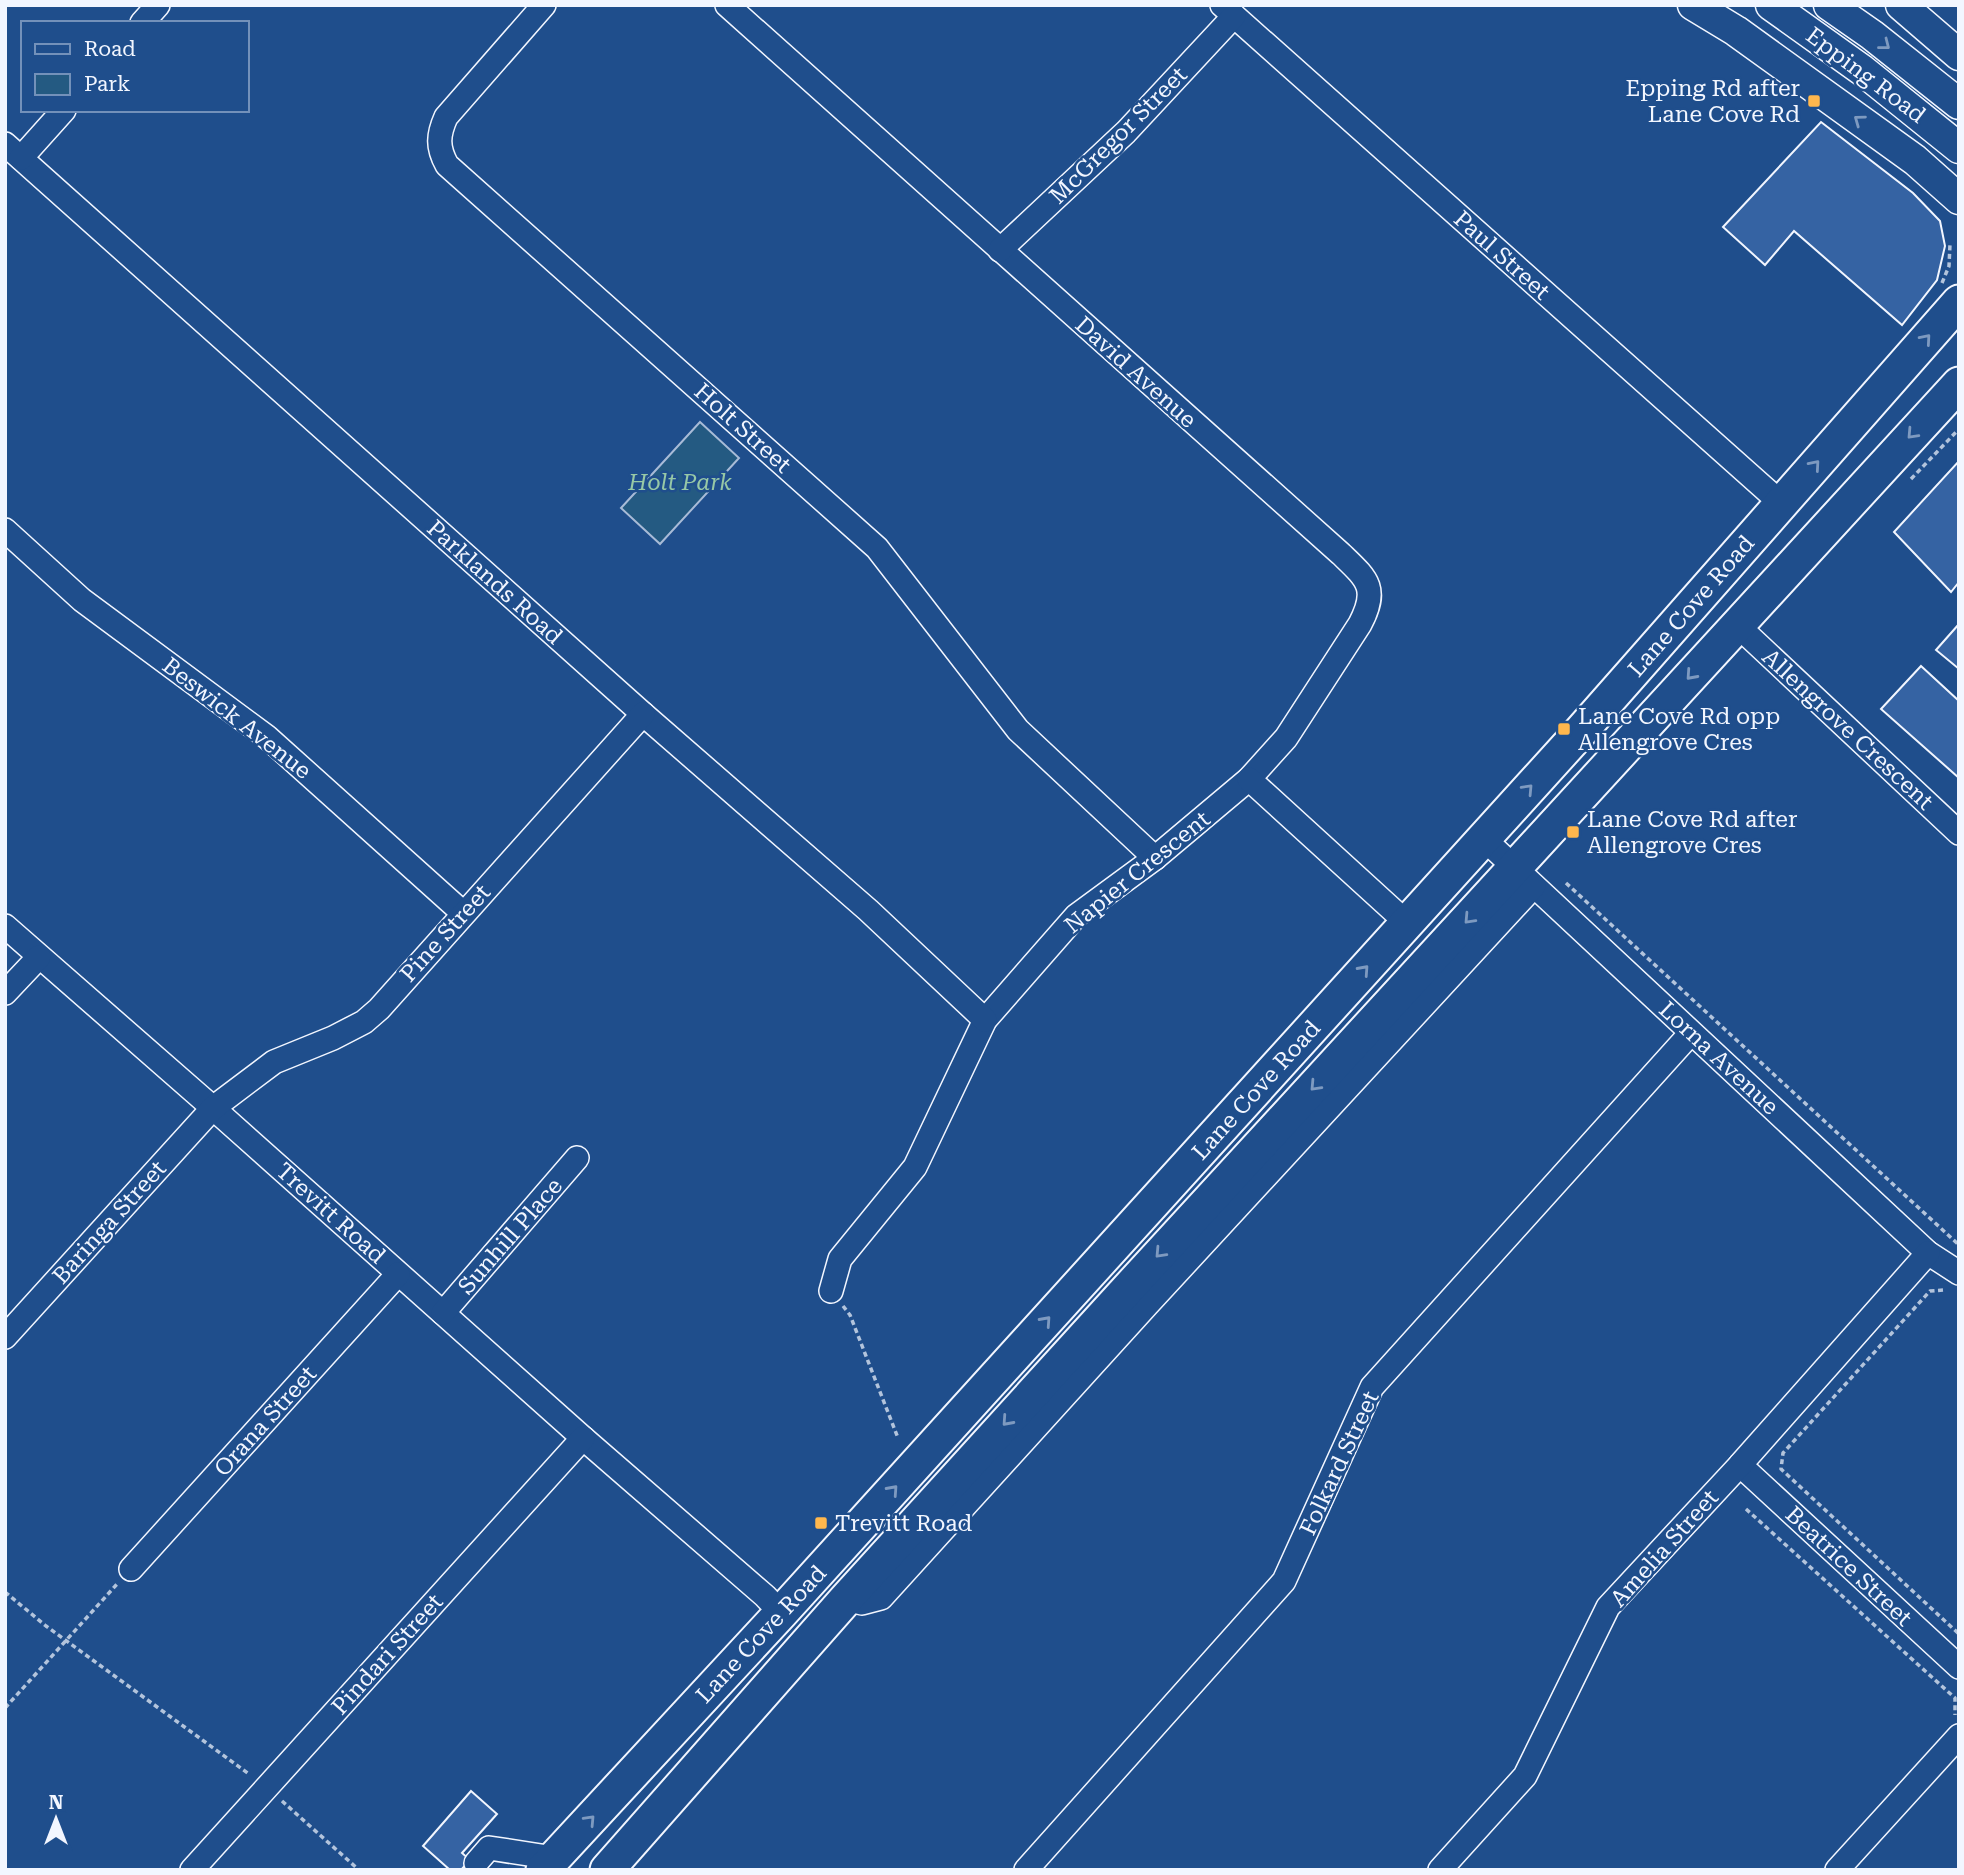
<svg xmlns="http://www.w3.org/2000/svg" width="1964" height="1875" font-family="'Roboto Serif',serif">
<rect width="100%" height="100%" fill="#1f4e8c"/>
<polygon fill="#245a82" stroke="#a8bbd7" stroke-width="2" points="700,422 739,458 660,544 621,508"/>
<g fill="#3563a3" stroke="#f2f6ff" stroke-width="2">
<polygon points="1821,122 1913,193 1940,221 1945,246 1937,280 1902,325 1794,231 1765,265 1723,227"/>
<polygon points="1959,461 1959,582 1951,592 1894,532"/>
<polygon points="1959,624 1959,669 1936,650"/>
<polygon points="1921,666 1959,701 1959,778 1881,709"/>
<polygon points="471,1791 497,1814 462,1853 470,1860 461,1870 450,1870 423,1846"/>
</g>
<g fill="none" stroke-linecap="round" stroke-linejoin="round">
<g stroke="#f2f6ff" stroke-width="26">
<g id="minor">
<path d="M544,5L446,117C438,135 437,147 447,165L877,548L1018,730L1155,858"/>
<path d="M727,5L1341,554C1367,579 1379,588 1360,624L1286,738L1249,779L1155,858L1076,916L985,1020L915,1167L840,1259L831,1291"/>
<polyline points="1222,5 1782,504"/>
<polyline points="142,23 158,5"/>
<polyline points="5,144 643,714 868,910 985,1020"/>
<polyline points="21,158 64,110"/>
<polyline points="1000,250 1126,132 1234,16"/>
<polyline points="5,530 82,600 267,737 463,913"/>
<polyline points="1737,625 1959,833"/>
<polyline points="1249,779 1407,923"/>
<polyline points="1483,838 1928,1253 1959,1273"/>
<polyline points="5,926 213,1108 583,1438 765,1596 781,1613"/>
<polyline points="5,993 39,957"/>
<polyline points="443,1313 577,1158"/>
<polyline points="5,1337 213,1108 274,1062 333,1038 364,1022 379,1009 643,714"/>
<polyline points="1740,1465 1959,1667"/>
<polyline points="131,1569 398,1274"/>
<polyline points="846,1599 862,1603 881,1598 1147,1305 1534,886"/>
<polyline points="476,1863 489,1848 554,1858"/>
<polyline points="192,1870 583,1438"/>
<polyline points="1026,1870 1284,1581 1372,1387 1691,1033"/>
<polyline points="1440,1870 1525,1776 1608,1607 1740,1465 1928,1253"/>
<polyline points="1837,1870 1959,1736"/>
</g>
</g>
<g stroke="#f2f6ff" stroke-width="33">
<g id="major">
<polyline points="1693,5 1736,31 1915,160 1959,199"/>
<polyline points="1771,5 1862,70 1959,148"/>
<polyline points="1829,5 1872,35 1959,104"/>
<polyline points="1901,5 1959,55"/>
</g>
</g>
<g stroke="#f2f6ff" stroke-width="37">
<g id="highway">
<polyline points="543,1870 781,1613 1574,739 1959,302"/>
<polyline points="607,1870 846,1599 1124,1293 1959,384"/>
</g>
</g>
<g stroke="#b3c4dc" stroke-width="3.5" stroke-dasharray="5 3.5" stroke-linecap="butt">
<polyline points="1942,283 1949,266 1950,244"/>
<polyline points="1911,479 1959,429"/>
<polyline points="1566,883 1959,1245"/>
<polyline points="1943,1290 1930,1291 1783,1453 1781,1469 1959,1634"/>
<polyline points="843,1306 850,1315 898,1438"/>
<polyline points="1746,1509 1955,1698 1955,1715"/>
<polyline points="5,1592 46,1626 249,1774"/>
<polyline points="5,1708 118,1583"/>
<polyline points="282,1801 359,1870"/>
</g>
<use href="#minor" stroke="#1f4e8c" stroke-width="23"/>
<use href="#major" stroke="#1f4e8c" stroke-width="30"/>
<use href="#highway" stroke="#1f4e8c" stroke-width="33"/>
</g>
<defs><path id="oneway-chevron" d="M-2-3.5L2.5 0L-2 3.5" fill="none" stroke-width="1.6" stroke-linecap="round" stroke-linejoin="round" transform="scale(1.75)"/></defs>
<g stroke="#7e9ac0">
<use href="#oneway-chevron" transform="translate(1885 45) rotate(38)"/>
<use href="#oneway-chevron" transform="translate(1859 120) rotate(-144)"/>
<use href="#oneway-chevron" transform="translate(1926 339) rotate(-49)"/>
<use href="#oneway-chevron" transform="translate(1912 434) rotate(133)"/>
<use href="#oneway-chevron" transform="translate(1815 465) rotate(-49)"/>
<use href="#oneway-chevron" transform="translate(1691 675) rotate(132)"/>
<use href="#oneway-chevron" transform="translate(1528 789) rotate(-47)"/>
<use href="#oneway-chevron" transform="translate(1469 919) rotate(133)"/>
<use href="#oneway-chevron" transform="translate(1364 970) rotate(-48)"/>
<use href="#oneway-chevron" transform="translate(1315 1086) rotate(133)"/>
<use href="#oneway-chevron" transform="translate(1160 1253) rotate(133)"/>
<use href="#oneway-chevron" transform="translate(1046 1321) rotate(-48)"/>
<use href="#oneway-chevron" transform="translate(1007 1421) rotate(132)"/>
<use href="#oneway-chevron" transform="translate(893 1490) rotate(-48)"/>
<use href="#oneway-chevron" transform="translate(590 1820) rotate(-47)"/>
</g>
<g fill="#ffb74d" stroke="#1f4e8c" stroke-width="2.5">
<rect x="1807" y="94" width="14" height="14" rx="3.5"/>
<rect x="1557" y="722" width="14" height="14" rx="3.5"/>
<rect x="1566" y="825" width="14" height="14" rx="3.5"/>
<rect x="814" y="1516" width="14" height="14" rx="3.5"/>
</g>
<g text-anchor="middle" stroke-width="5" stroke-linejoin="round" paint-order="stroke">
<g font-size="23" fill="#f2f6ff" stroke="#1f4e8c">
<text transform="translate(1866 75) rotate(37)" y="8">Epping Road</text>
<text transform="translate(1118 135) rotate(-45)" y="8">McGregor Street</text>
<text transform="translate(1502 255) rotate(42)" y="8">Paul Street</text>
<text transform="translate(1136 372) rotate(42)" y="8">David Avenue</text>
<text transform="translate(743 428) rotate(42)" y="8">Holt Street</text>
<text transform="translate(495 582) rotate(42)" y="8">Parklands Road</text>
<text transform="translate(1691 606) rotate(-49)" y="8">Lane Cove Road</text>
<text transform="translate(237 718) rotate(38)" y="8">Beswick Avenue</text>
<text transform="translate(1848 729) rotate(43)" y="8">Allengrove Crescent</text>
<text transform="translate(1137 872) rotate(-39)" y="8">Napier Crescent</text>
<text transform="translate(445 933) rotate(-48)" y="8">Pine Street</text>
<text transform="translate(1719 1058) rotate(43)" y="8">Lorna Avenue</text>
<text transform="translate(1256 1090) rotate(-48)" y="8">Lane Cove Road</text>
<text transform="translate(331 1213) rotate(42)" y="8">Trevitt Road</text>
<text transform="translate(109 1222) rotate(-48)" y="8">Baringa Street</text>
<text transform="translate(510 1236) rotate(-49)" y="8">Sunhill Place</text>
<text transform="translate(265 1421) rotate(-48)" y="8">Orana Street</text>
<text transform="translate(1339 1463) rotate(-65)" y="8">Folkard Street</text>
<text transform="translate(1664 1548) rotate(-48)" y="8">Amelia Street</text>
<text transform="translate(1849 1566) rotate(43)" y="8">Beatrice Street</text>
<text transform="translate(761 1634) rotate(-47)" y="8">Lane Cove Road</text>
<text transform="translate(387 1654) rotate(-48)" y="8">Pindari Street</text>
</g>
<g font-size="23" fill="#f2f6ff" stroke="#1f4e8c" text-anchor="start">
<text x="1800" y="96" text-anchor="end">Epping Rd after<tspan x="1800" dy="26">Lane Cove Rd</tspan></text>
<text x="1578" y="724">Lane Cove Rd opp<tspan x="1578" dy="26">Allengrove Cres</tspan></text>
<text x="1587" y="827">Lane Cove Rd after<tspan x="1587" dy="26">Allengrove Cres</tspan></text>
<text x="835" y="1531">Trevitt Road</text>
</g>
<g font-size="23" font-style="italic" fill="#97c8a6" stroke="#1f4e8c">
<text x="680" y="490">Holt Park</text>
</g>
</g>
<rect width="1964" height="1875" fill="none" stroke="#f2f6ff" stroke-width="14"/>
<rect x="21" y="21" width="228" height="91" fill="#1f4e8c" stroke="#7391ba" stroke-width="2"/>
<rect x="35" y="44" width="35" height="10" fill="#1f4e8c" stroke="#7391ba" stroke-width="2"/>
<text x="84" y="56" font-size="21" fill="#f2f6ff">Road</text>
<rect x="35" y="74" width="35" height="21" fill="#245a82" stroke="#7391ba" stroke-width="2"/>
<text x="84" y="91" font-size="21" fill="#f2f6ff">Park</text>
<g transform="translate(56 1819)" stroke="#1f4e8c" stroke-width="5" paint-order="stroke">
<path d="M0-5L12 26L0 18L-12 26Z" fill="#f2f6ff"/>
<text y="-10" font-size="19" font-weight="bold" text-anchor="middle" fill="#f2f6ff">N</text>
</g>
</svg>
